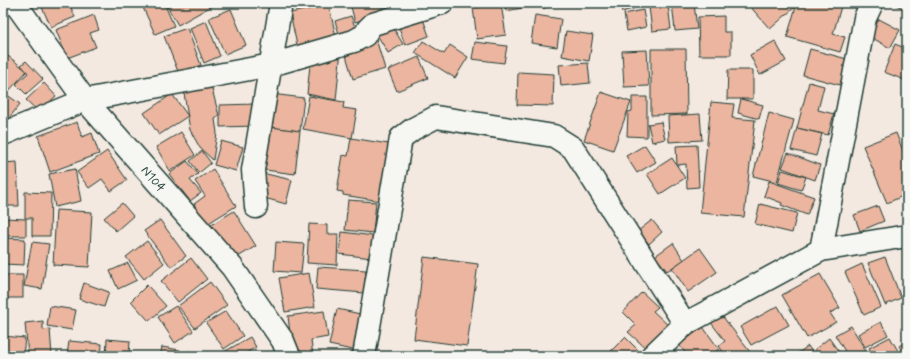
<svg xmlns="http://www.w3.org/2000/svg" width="910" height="359" font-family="Mynerve,sans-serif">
<rect width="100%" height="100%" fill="#f4e9e1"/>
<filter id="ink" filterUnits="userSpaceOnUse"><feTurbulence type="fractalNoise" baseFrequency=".025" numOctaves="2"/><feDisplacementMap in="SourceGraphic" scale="8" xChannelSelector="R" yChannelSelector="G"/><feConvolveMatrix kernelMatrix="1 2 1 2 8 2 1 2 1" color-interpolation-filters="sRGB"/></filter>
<g filter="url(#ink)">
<g fill="#ebb59f" stroke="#1f3d34">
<polygon points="40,3 69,3 75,17 51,27"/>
<polygon points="141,3 164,3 174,26 155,34"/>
<polygon points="165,3 217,3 178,25"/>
<polygon points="350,3 381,3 384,14 355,22"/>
<polygon points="385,3 421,3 388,13"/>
<polygon points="505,3 533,3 533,6 506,11"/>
<polygon points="540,3 558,3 542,9"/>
<polygon points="620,3 652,3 622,12"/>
<polygon points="672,3 694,3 697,29 675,31"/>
<polygon points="747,3 789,3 794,8 770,29"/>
<polygon points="797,3 842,3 833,34 845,37 840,52 787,37"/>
<polygon points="892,3 907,3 907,10"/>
<polygon points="501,4 506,35 477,39 473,8"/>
<polygon points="329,5 337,42 298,50 290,13"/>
<polygon points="668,5 671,29 652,31 649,7"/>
<polygon points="231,9 246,45 225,54 209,18"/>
<polygon points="643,10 646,27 627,31 624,14"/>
<polygon points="94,15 99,30 90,33 96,47 67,58 56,30"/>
<polygon points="535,15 561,19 557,47 531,43"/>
<polygon points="351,16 359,38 342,43 335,21"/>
<polygon points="422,16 429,36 405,45 398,24"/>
<polygon points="724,16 724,32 731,32 731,55 699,55 698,17"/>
<polygon points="879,19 900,30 890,48 869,36"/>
<polygon points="206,21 220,56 204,63 190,28"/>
<polygon points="391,24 403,44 388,53 376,33"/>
<polygon points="187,28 201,65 179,74 164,36"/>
<polygon points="566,31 593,35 589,61 562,56"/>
<polygon points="376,39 385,69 353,79 344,49"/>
<polygon points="423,41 444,54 450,45 468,57 455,78 415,53"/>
<polygon points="775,41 786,61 760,75 750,55"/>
<polygon points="475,42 507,46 504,63 472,59"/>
<polygon points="895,44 907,49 907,81 884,72"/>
<polygon points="651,49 686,49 687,114 651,115"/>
<polygon points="810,49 847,59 840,85 803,75"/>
<polygon points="341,50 336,100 307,94 311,55"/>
<polygon points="647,50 649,86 624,87 622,51"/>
<polygon points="8,56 27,71 6,94 3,91 3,62"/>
<polygon points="419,57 428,78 397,91 388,70"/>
<polygon points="26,61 43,79 26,94 16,84 28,73 21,65"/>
<polygon points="588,63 590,83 561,86 559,65"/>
<polygon points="728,70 753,70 753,99 727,99"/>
<polygon points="518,72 554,74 553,106 517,105"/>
<polygon points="210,81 219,116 215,119 217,133 213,160 200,148 190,130 183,87"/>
<polygon points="809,82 824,86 818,110 834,114 828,135 797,128"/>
<polygon points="44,83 56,96 39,112 26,100"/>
<polygon points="3,92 20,104 3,126"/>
<polygon points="601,92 631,102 613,150 584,140"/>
<polygon points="172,94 188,116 159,135 144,113"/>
<polygon points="271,94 304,98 300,131 267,127"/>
<polygon points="309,96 344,102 343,108 357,110 352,138 303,129"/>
<polygon points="632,97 647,97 647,137 627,136 628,112 632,111"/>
<polygon points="741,99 763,105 759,119 738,113"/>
<polygon points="711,102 734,104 732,118 755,120 744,217 700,213"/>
<polygon points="255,104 256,126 220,127 220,105"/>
<polygon points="769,113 794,120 777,182 753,176"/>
<polygon points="700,114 702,140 669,142 668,116"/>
<polygon points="77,122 82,137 92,133 99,154 50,172 38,136"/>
<polygon points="661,122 665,139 652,142 648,124"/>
<polygon points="271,127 300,131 295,174 265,170"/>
<polygon points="797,128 822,134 816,156 791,150"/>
<polygon points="181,132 195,155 170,171 156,147"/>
<polygon points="896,133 907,161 907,194 887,203 863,146"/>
<polygon points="351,138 395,145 387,202 343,195 343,192 337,191 343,155 348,156"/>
<polygon points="221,141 243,147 236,171 214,165"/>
<polygon points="645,145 656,162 637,173 626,156"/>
<polygon points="697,145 699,187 687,188 686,164 677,165 676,146"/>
<polygon points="107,151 127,180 111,191 102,179 89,188 77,172"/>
<polygon points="202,151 211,163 199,173 190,161"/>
<polygon points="788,153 820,165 815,180 782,168"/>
<polygon points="672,158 685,178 660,194 647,174"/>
<polygon points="187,161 198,174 190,180 201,193 190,201 169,174"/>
<polygon points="17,162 19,206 3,206 3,163"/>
<polygon points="75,169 81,201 55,207 49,174"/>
<polygon points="213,169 236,206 207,224 194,204 205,196 195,181"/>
<polygon points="782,170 806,177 801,190 778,183"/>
<polygon points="262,173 292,180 286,204 257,196"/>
<polygon points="769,181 814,197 807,215 781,205 782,203 764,196"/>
<polygon points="25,192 51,193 50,236 32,236 32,218 25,218"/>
<polygon points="348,200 376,202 373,233 345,230"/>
<polygon points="122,203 133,216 116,231 104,218"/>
<polygon points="760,204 797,213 792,233 755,224"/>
<polygon points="878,206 884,221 860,231 854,215"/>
<polygon points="56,210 92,212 89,267 53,265"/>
<polygon points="234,211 256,246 233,260 211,225"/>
<polygon points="3,218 26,219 26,236 3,236"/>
<polygon points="160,220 186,256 171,267 144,231"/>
<polygon points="652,220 662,232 649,244 638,231"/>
<polygon points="309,224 327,225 327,234 338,234 337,265 307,263"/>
<polygon points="342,232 374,236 372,258 339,254"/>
<polygon points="3,238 25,239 24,265 3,264"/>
<polygon points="147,241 164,263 144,279 126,257"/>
<polygon points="32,242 49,244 42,289 24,286"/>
<polygon points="276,242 304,244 301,273 274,271"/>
<polygon points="673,243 684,260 667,271 655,256"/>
<polygon points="700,248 717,272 688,292 672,268"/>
<polygon points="424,257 478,264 467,346 414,339"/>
<polygon points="885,257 901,298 885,305 868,263"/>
<polygon points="191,258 207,279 178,302 161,281"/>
<polygon points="128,263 137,280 118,289 110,271"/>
<polygon points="862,264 881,307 864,315 845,272"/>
<polygon points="318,267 366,270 364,293 316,289"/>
<polygon points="309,273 315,307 285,312 279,278"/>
<polygon points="820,274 840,308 830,313 836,322 807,338 782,295"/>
<rect x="3" y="275" width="20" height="23"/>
<polygon points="210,282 227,305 195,328 178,306"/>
<polygon points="84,283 109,292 104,307 79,299"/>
<polygon points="147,285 166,306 149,321 131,301"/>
<polygon points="642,292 658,307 653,311 670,327 648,350 628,332 636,325 623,312"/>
<polygon points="50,306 76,310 72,330 47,326"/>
<polygon points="176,306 193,331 175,343 158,317"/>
<polygon points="778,306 789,325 751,345 740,327"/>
<polygon points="337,309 365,315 357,351 329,345"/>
<polygon points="226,311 243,336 224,349 206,323"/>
<polygon points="324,311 328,337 311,340 313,356 297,356 291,342 288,316"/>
<polygon points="720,313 753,356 726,356 719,346 725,341 709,320"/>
<polygon points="43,321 43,330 50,329 52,356 28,356 25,323"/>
<polygon points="881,322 888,335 865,347 858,334"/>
<polygon points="851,326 869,356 848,356 835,335"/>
<polygon points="703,327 719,349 710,356 688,356 679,345"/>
<polygon points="3,336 25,338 23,356 3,356"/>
<polygon points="250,337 256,347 243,355 243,356 226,356 224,352"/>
<polygon points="625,337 644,356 606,356"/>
<polygon points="890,337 901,356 873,356 869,348"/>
<polygon points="829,338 841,355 839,356 818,356 814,350"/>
<polygon points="107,339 130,341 129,356 106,356"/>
<polygon points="69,341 102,344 101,356 67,356"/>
<polygon points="907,341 907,356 905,356 899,346"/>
<polygon points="808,346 815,356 794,356"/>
<polygon points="162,347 180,350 179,356 160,356"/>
<polygon points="719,349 724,356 710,356"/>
<polygon points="187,351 218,356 186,356"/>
</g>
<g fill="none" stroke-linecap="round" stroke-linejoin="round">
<g stroke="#1f3d34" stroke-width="25">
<g id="minor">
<path id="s1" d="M15,3L85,100L232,267L283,341L289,356"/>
<polyline points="3,134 85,100 271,65 354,41 365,35 368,29 373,24 442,3"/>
<polyline points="256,207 253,170 281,3"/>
<polyline points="821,250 865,18 872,3"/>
<polyline points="364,356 401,138 413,129 436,117 554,136 573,148 685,324"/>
<polyline points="652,356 685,324 821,250 907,236"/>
</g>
</g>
<use href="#minor" stroke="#f6f6f2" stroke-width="22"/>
</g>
</g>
<g text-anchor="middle" stroke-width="3" stroke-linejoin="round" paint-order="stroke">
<g font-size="13" fill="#1f3d34" stroke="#f6f6f2">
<text dy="5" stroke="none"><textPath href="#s1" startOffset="224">N104</textPath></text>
</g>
</g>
<rect width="910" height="359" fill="none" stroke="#f6f6f2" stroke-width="16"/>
<rect x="8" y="8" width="894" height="343" fill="none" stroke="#1f3d34" stroke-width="1.5" filter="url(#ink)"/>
</svg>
